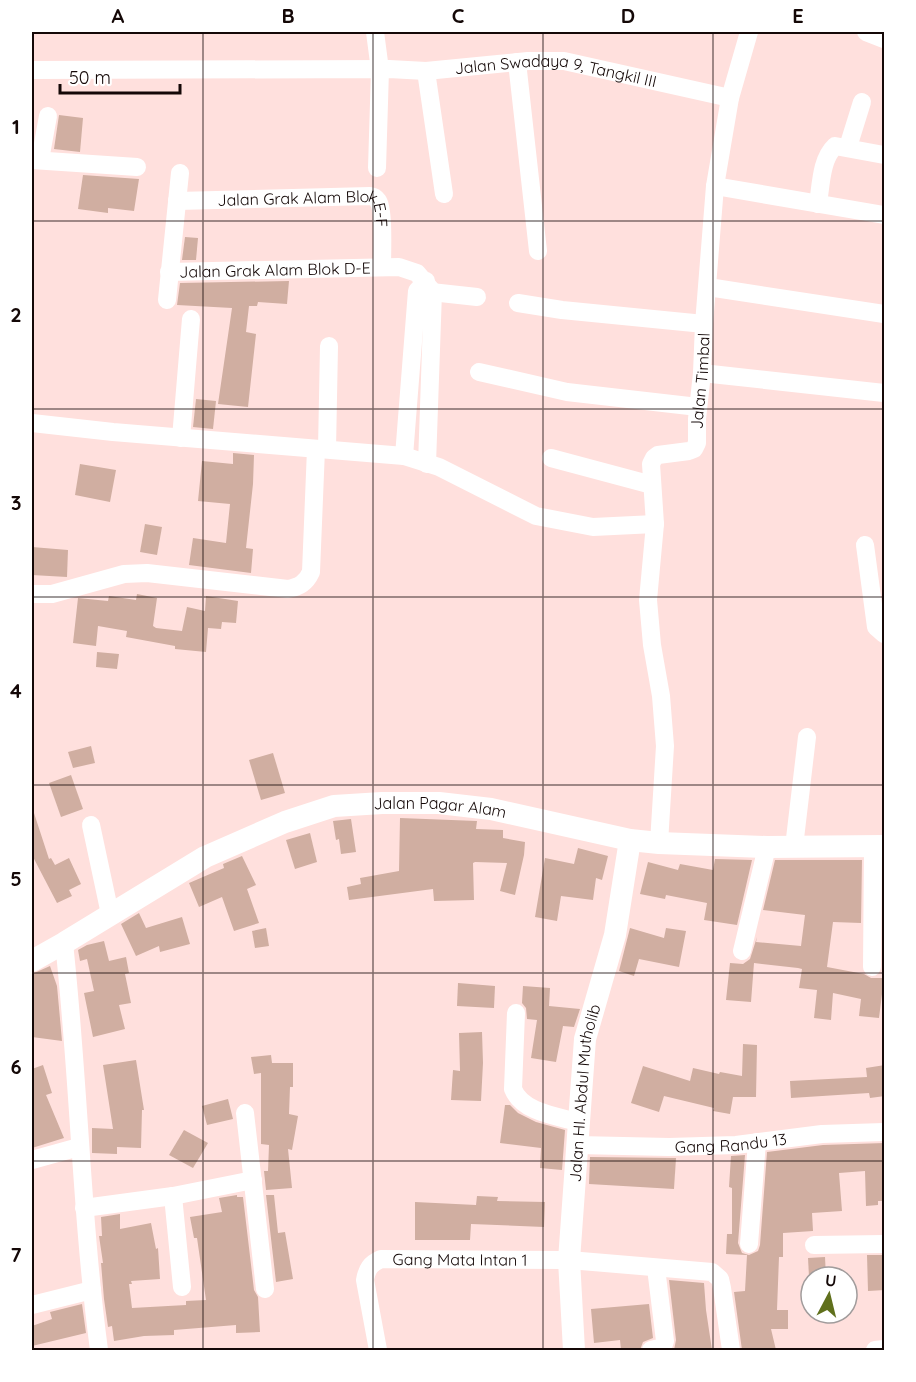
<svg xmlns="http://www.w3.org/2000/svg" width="916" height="1382" font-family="Quicksand,sans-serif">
<rect width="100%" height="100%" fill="#ffe0dd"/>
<g fill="#d0aea1">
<polygon points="59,115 83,118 80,152 54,149"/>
<polygon points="83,175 139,179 134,211 108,208 108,213 78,209"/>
<polygon points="185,237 198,238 196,260 182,260"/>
<polygon points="289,281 287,304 258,302 257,306 249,306 246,332 256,334 248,407 218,404 232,308 177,305 180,283"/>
<polygon points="196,399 216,401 213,429 193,427"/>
<polygon points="233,453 254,455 253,484 246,548 253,549 251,573 189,565 193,538 226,543 230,504 198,501 202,461 233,464"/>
<polygon points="80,464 116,470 110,502 75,495"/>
<polygon points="145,524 162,527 157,555 140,552"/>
<polygon points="32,547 68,550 67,577 32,575"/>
<polygon points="137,594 157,598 153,626 156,628 182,631 187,607 205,611 206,596 238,601 236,623 222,622 221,629 208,628 206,652 175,649 175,646 126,637 127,631 98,626 96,646 73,643 78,598 108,601 109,596 136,600"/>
<polygon points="97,652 119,654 117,669 96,667"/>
<polygon points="91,746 95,763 73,768 68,752"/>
<polygon points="273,753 285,793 261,800 249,760"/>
<polygon points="71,775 83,809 61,817 49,783"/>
<polygon points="32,813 34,813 49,859 51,858 55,865 69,858 81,884 69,890 72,896 57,903 32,855"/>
<polygon points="400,818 477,821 476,829 503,830 503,838 525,842 524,855 515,895 500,891 507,863 475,862 473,863 474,900 434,901 433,889 349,900 347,887 361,884 360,878 399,871"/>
<polygon points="351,819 356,852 341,854 339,839 336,840 333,821"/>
<polygon points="310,833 317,862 295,869 286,840"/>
<polygon points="578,848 608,856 602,880 596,878 593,900 561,896 557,921 535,917 545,858 574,864"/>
<polygon points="242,856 256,885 247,889 259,923 234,931 222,897 199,907 189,883 224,868 223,864"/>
<polygon points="715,859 752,860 737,925 704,920 707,903 666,895 665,899 640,894 648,862 678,870 680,864 713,870"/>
<polygon points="775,860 862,860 861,923 833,922 827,967 864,974 871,978 884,978 879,1018 859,1016 861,999 833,993 831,1020 814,1018 817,990 799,988 802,969 798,968 754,963 751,1002 726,1000 730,963 743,964 750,959 757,937 756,942 801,946 805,915 763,910"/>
<polygon points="139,913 146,928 182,917 190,944 160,952 159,946 136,956 121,924"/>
<polygon points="266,928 269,946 255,948 252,931"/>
<polygon points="630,928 664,938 666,928 686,931 679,967 639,959 634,976 619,971"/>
<polygon points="104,941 109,961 126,957 129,973 125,974 131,1003 119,1005 125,1029 93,1037 84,993 94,991 87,959 80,961 78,950 87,945"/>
<polygon points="50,966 57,986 62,1041 32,1037 32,974"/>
<polygon points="458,983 495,986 494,1008 457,1006"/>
<polygon points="523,986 550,988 549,1006 580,1009 574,1027 563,1026 556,1062 531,1058 537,1020 527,1019 526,1008 522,1003"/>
<polygon points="482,1032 483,1063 481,1101 451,1100 453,1070 460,1071 459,1033"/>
<polygon points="743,1044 757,1045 756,1097 733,1097 730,1114 713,1111 714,1108 664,1096 659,1112 631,1103 643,1066 690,1081 693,1068 719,1074 720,1072 742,1076"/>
<polygon points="271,1055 272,1063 293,1063 293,1087 290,1087 289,1114 298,1116 292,1150 288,1149 292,1188 266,1190 264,1171 268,1171 269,1145 261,1144 261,1073 254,1074 251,1057"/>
<polygon points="136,1060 144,1110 142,1110 141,1148 117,1147 117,1154 92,1153 92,1128 113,1129 103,1065"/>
<polygon points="43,1065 52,1093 46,1095 64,1138 32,1148 32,1069"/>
<polygon points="885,1065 885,1096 870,1098 869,1093 791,1098 790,1081 867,1077 866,1068"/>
<polygon points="228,1099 233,1119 207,1125 202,1106"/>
<polygon points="505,1105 510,1105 518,1113 536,1122 565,1130 562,1170 540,1168 541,1148 500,1143"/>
<polygon points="184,1130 208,1143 193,1168 169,1155"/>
<polygon points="885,1143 885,1201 878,1201 878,1205 866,1206 865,1171 839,1173 842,1211 812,1213 813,1231 783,1233 783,1257 779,1257 777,1310 788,1310 788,1329 771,1329 776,1350 742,1350 734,1292 745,1291 747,1255 726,1254 727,1234 732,1234 732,1188 729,1187 731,1156 745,1155 738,1243 742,1253 749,1255 758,1251 760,1245 767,1152 823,1145"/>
<polygon points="590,1157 676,1158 674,1189 589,1184"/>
<polygon points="237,1195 237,1197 243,1197 254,1290 258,1297 260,1332 236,1333 236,1325 174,1330 174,1335 144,1336 114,1341 112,1326 108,1327 104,1299 101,1263 103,1263 99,1236 102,1236 101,1217 120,1214 120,1229 151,1223 156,1249 158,1248 160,1279 131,1281 132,1284 129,1284 132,1308 186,1305 186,1301 206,1300 197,1238 194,1238 190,1217 222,1212 219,1198"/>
<polygon points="266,1195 274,1195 278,1233 285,1232 293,1279 276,1282"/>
<polygon points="477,1196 498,1197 497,1201 545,1202 544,1227 471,1224 470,1240 415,1240 415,1202 476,1205"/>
<polygon points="867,1255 885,1255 885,1290 868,1291"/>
<polygon points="825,1257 826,1277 809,1277 808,1258"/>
<polygon points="669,1280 704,1283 706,1310 712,1350 674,1350 676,1340"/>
<polygon points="82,1304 86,1333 32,1346 32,1326 52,1319 50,1312"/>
<polygon points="649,1304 653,1338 643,1342 640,1350 621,1350 620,1340 594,1343 591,1309"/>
</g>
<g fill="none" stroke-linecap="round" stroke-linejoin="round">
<g stroke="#fff" stroke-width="18">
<polyline points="375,32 380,70 377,168"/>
<polyline points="866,32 884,39"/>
<polyline points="517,62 538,251"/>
<path id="s1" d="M32,70L389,69L426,71L528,61H564L730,98"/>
<polyline points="426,71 444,194"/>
<polyline points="848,147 862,102"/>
<polyline points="32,160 137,167"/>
<polyline points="40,160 48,116"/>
<polyline points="715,186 884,215"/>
<path id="s2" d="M177,201L370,196C374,197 375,197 378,201C384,209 382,254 382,267"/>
<path d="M818,204C821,185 821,159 835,146L884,155"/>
<path id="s3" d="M169,272L399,267L417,273L433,292L427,464"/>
<polyline points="708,287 884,314"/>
<polyline points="422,291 477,297"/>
<polyline points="167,300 180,173"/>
<polyline points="518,303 562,310 704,324"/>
<polyline points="479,372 567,392 698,407"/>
<polyline points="702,373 884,393"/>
<polyline points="32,423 113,432 404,456 439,467 536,516 593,527 655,524"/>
<polyline points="181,438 191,319"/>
<polyline points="327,449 329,346"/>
<polyline points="404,456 417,291 426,281"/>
<polyline points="551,458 652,485"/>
<polyline points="865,545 876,627 884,634"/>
<path d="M32,594H52L124,574L147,573L288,589C299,587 306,583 311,572L316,449"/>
<polyline points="91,825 110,914"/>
<path id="s4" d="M659,843L665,746L661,696L652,645L648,600L655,524L651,464L654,458L658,455L689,451L694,449L697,443V419L702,373L704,324L715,186L730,98L749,32"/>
<polyline points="794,847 807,737"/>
<path d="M64,943C79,1079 81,1215 99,1350"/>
<polyline points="742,951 767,847"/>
<polyline points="872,967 873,847"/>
<path d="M516,1013L513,1089C522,1112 556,1116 578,1122"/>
<polyline points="245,1113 265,1289"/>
<path id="s5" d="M577,1145L669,1147L736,1145L822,1134L884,1132"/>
<polyline points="32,1160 79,1147"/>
<polyline points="173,1196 182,1287"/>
<polyline points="84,1208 173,1196 253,1180"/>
<polyline points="749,1244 757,1142"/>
<polyline points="814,1245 884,1244"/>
<polyline points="32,1305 92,1290"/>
<path id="s6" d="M378,1350L365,1280C367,1269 370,1264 381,1259L569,1260L712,1272L720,1279L722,1288L731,1350"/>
<polyline points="651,1350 663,1347 665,1341 656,1268"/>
<polyline points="875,1350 884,1349"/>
</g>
<g stroke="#fff" stroke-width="22">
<path id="s7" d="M32,961L64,943L205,857L285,822L334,806L382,803H439L491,809L630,840L659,843L767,847L884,846"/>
<path id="s8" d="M574,1350L569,1260L585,1039L615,935L630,840"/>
</g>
</g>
<path fill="none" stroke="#140807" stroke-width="1.5" stroke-opacity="0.55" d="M203,32V1350M373,32V1350M543,32V1350M713,32V1350M32,221H884M32,409H884M32,597H884M32,785H884M32,973H884M32,1161H884"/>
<g text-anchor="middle" stroke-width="4.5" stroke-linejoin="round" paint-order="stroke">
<g font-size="16" fill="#140807" stroke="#fff">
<text dy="6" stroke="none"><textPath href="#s1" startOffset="525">Jalan Swadaya 9, Tangkil III</textPath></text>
<text dy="6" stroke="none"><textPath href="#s2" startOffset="135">Jalan Grak Alam Blok E-F</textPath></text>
<text dy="6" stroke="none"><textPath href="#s3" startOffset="106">Jalan Grak Alam Blok D-E</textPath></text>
<text dy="6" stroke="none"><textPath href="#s4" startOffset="498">Jalan Timbal</textPath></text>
<text dy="6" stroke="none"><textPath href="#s7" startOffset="447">Jalan Pagar Alam</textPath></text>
<text dy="6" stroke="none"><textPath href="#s8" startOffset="258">Jalan HI. Abdul Mutholib</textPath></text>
<text dy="6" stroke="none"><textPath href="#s5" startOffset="154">Gang Randu 13</textPath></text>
<text dy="6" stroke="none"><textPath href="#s6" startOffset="178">Gang Mata Intan 1</textPath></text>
</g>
</g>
<rect width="916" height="1382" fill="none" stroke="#ffffff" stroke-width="66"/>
<g transform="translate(829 1295) rotate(7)"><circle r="28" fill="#ffffff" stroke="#a19c9c" stroke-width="1.5"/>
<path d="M0-4.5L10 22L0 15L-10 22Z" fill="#60701c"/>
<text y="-9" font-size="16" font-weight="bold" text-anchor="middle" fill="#140807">U</text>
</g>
<path d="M60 84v9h120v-9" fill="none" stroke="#140807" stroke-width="3"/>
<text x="69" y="84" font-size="18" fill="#140807" stroke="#ffffff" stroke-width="4.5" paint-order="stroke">50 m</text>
<rect x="33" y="33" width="850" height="1316" fill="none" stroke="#140807" stroke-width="2"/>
<g font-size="20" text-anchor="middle" font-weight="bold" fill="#140807">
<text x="118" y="23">A</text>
<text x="288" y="23">B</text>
<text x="458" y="23">C</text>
<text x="628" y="23">D</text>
<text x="798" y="23">E</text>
<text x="16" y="134">1</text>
<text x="16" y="322">2</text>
<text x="16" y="510">3</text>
<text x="16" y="698">4</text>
<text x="16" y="886">5</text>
<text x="16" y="1074">6</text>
<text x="16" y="1262">7</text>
</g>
</svg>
